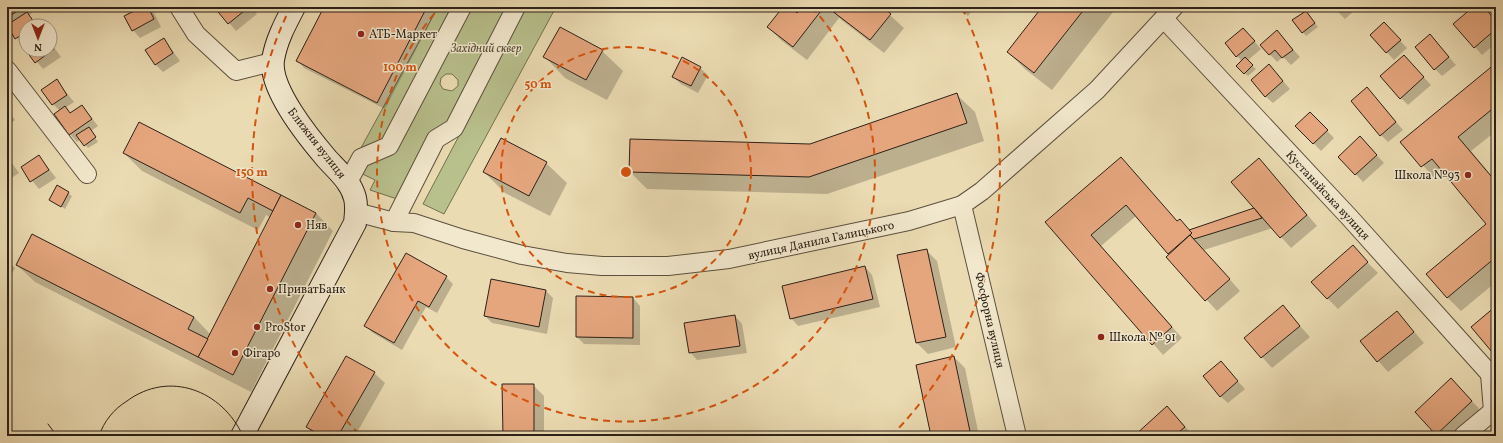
<svg xmlns="http://www.w3.org/2000/svg" width="1503" height="443" font-family="Vollkorn,serif">
<rect width="100%" height="100%" fill="#ebdbb2"/>
<filter id="stains"><feTurbulence type="fractalNoise" baseFrequency=".005" numOctaves="4"/><feColorMatrix values="0 0 0 0 .2 0 0 0 0 .09 0 0 0 0 .02 0 0 0 .5 -.17"/></filter>
<radialGradient id="worn" r=".72"><stop offset=".6" stop-color="#630" stop-opacity="0"/><stop offset="1" stop-color="#630" stop-opacity=".3"/></radialGradient>
<path fill="#b8c08c" stroke="#727052" fill-rule="evenodd" d="M438,7H556L444,214L423,204L461,132L454,128L397,199L370,190L375,180L350,168ZM446,74H452L458,80V86L452,91L443,89L440,84L441,78Z"/>
<g fill="#0003">
<polygon points="7,7 27,7 32,13 29,15 38,26 26,26 26,44 24,46 10,28 7,31"/>
<polygon points="144,7 148,7 154,13 161,27 140,38 133,30"/>
<polygon points="216,7 251,7 257,14 236,31"/>
<polygon points="325,7 429,7 435,13 385,109 304,68 297,60"/>
<polygon points="784,7 788,7 797,14 803,7 881,7 904,28 884,53 839,18 807,60 782,41 768,27"/>
<polygon points="957,7 975,7 968,16"/>
<polygon points="1043,7 1117,7 1052,90 1026,70 1008,52"/>
<polygon points="1333,7 1352,7 1355,10 1345,19"/>
<polygon points="1475,7 1484,7 1496,21 1496,43 1482,55 1475,47"/>
<polygon points="1309,15 1318,27 1306,36 1294,21"/>
<polygon points="1391,31 1407,48 1394,60 1371,35"/>
<polygon points="1430,35 1456,65 1442,76 1435,69"/>
<polygon points="1250,36 1261,49 1247,61 1256,69 1248,76 1238,66 1242,61 1237,56"/>
<polygon points="164,39 180,61 163,72 155,64"/>
<polygon points="1284,39 1300,57 1291,65 1283,57 1277,62 1261,45"/>
<polygon points="50,42 61,57 43,69 27,50 50,50"/>
<polygon points="602,51 623,71 607,100 565,78 545,57"/>
<polygon points="1404,56 1431,85 1408,105 1401,98"/>
<polygon points="1496,64 1496,131 1471,151 1496,181 1496,282 1461,311 1447,297 1488,224 1445,173 1436,180 1402,142"/>
<polygon points="1269,65 1290,89 1273,103 1265,96"/>
<polygon points="700,68 708,75 698,93 681,84 673,77"/>
<polygon points="57,81 74,102 65,108 71,114 82,106 98,126 91,131 98,142 88,148 81,139 77,142 70,134 60,111 53,104"/>
<polygon points="957,95 975,112 984,141 827,194 647,189 630,172 810,145"/>
<polygon points="1374,96 1403,130 1388,142 1381,135"/>
<polygon points="7,109 15,120 7,126"/>
<polygon points="1310,113 1334,138 1321,151 1297,126"/>
<polygon points="1367,145 1384,163 1363,182 1340,157"/>
<polygon points="124,153 316,213 333,231 251,392 35,282 17,265 194,317 211,335 271,218 266,215 258,230 142,171"/>
<polygon points="7,156 19,173 7,181"/>
<polygon points="39,156 56,178 39,189 22,168"/>
<polygon points="1121,158 1178,222 1190,231 1256,209 1269,170 1317,226 1291,248 1273,228 1204,250 1240,291 1217,311 1167,257 1169,255 1136,216 1101,246 1182,338 1163,355 1047,222"/>
<polygon points="546,163 567,183 550,216 505,193 484,172"/>
<polygon points="57,186 72,196 65,209 50,199"/>
<polygon points="926,250 937,261 956,347 928,354 917,343 899,256"/>
<polygon points="1361,256 1378,273 1338,309 1327,298"/>
<polygon points="7,260 15,268 7,283"/>
<polygon points="865,267 872,275 880,307 798,326 791,318"/>
<polygon points="446,277 453,284 437,313 426,307 402,350 373,333 366,326"/>
<polygon points="492,280 546,291 553,298 547,334 492,323 485,316"/>
<polygon points="577,297 633,298 640,306 640,345 584,344 577,337"/>
<polygon points="1283,307 1310,337 1272,368 1262,357"/>
<polygon points="1496,307 1496,354 1493,351"/>
<polygon points="1397,312 1424,343 1388,372 1361,341"/>
<polygon points="735,316 742,324 747,353 697,360 690,352"/>
<polygon points="954,357 965,368 979,436 932,436"/>
<polygon points="1221,363 1245,389 1228,403 1220,396"/>
<polygon points="374,373 385,383 355,436 316,436 307,427"/>
<polygon points="533,385 544,396 544,436 504,436"/>
<polygon points="1462,390 1482,412 1457,436 1439,436 1416,412"/>
<polygon points="1167,407 1192,434 1190,436 1135,436"/>
<polygon points="1390,433 1393,436 1387,436"/>
</g>
<g fill="#e5a67e" stroke="#2c2118">
<polygon points="7,7 23,7 7,18"/>
<polygon points="142,7 148,7 154,19 132,31 124,16"/>
<polygon points="214,7 249,7 228,24"/>
<polygon points="324,7 427,7 377,103 296,61"/>
<polygon points="783,7 790,7 797,13 801,7 824,7 793,47 767,27"/>
<polygon points="827,7 883,7 891,14 870,40"/>
<polygon points="1042,7 1086,7 1034,73 1007,52"/>
<polygon points="1473,7 1484,7 1496,21 1496,29 1474,48 1453,24"/>
<polygon points="1306,11 1315,23 1302,33 1292,20"/>
<polygon points="27,12 36,25 26,26 26,32 15,39 7,25"/>
<polygon points="1384,22 1401,40 1386,53 1370,35"/>
<polygon points="560,27 603,50 586,80 543,57"/>
<polygon points="1243,28 1255,41 1236,57 1225,43"/>
<polygon points="1277,30 1293,50 1282,58 1275,50 1269,55 1260,45"/>
<polygon points="1430,34 1449,57 1434,70 1415,47"/>
<polygon points="164,38 173,53 155,65 145,50"/>
<polygon points="50,43 54,49 35,63 24,48 26,47 26,50 50,50"/>
<polygon points="1404,55 1424,77 1400,99 1380,76"/>
<polygon points="682,57 701,67 691,86 672,77"/>
<polygon points="1245,57 1253,65 1244,74 1236,66"/>
<polygon points="1496,63 1496,106 1458,137 1496,182 1496,257 1447,298 1426,274 1486,224 1432,159 1421,167 1400,142"/>
<polygon points="1269,64 1283,81 1265,97 1251,80"/>
<polygon points="57,79 67,95 52,105 41,90"/>
<polygon points="1367,87 1396,122 1380,136 1351,101"/>
<polygon points="957,93 967,123 809,177 629,172 630,139 810,144"/>
<polygon points="82,105 92,119 69,135 54,114 65,106 70,113"/>
<polygon points="1310,112 1328,130 1313,144 1295,126"/>
<polygon points="139,122 281,195 273,211 248,198 240,213 123,153"/>
<polygon points="89,127 96,137 84,146 76,135"/>
<polygon points="1360,136 1377,155 1355,175 1338,157"/>
<polygon points="501,138 547,162 529,196 483,172"/>
<polygon points="39,155 49,170 30,182 21,167"/>
<polygon points="1121,157 1177,221 1180,219 1192,233 1168,254 1126,205 1091,235 1172,327 1152,345 1045,222"/>
<polygon points="1259,158 1307,215 1280,238 1231,182"/>
<polygon points="57,185 69,192 61,207 49,200"/>
<polygon points="281,195 316,213 233,375 198,357"/>
<polygon points="1254,208 1262,218 1194,239 1190,235 1192,233 1189,230"/>
<polygon points="32,234 194,317 188,329 208,339 198,357 16,265"/>
<polygon points="1190,235 1230,279 1205,301 1166,257"/>
<polygon points="1353,245 1368,262 1327,299 1311,282"/>
<polygon points="927,249 946,337 916,343 897,255"/>
<polygon points="406,253 447,276 429,307 418,301 394,343 364,326"/>
<polygon points="865,266 873,299 790,319 782,286"/>
<polygon points="491,279 546,290 539,327 484,316"/>
<polygon points="576,296 633,297 633,338 576,337"/>
<polygon points="1283,305 1300,326 1261,358 1244,338"/>
<polygon points="1496,306 1496,348 1492,352 1471,327"/>
<polygon points="1397,311 1414,332 1377,362 1360,341"/>
<polygon points="735,315 740,346 689,353 684,323"/>
<polygon points="346,356 375,372 338,436 322,436 306,427"/>
<polygon points="954,356 971,436 931,436 916,365"/>
<polygon points="1221,361 1238,381 1220,397 1203,376"/>
<polygon points="1451,378 1472,401 1436,435 1415,412"/>
<polygon points="502,384 534,384 534,436 503,436"/>
<polygon points="1167,406 1185,427 1174,436 1134,436"/>
</g>
<g fill="none" stroke-linecap="round" stroke-linejoin="round">
<g stroke="#5c503e" stroke-width="20">
<g id="street">
<polyline points="179,7 196,34 236,71 272,62"/>
<polyline points="1164,19 1350,218 1490,374"/>
<polyline points="7,70 87,174"/>
<polyline points="348,182 361,158 389,146 462,7"/>
<polyline points="962,205 1017,436"/>
<polyline points="356,212 394,222 414,223 463,239 522,255 567,263 602,266 668,266 729,259 909,221 962,205 982,191 1097,90 1174,7"/>
<polyline points="394,222 436,139 454,128 516,7"/>
<polyline points="1463,436 1493,411 1490,374 1496,369"/>
</g>
</g>
<g stroke="#2c2118" stroke-width="24">
<path id="secondary" d="M242,436L355,223C356,215 357,206 355,198C351,182 338,171 327,159C309,138 269,89 273,60C276,41 285,24 294,7"/>
</g>
<use href="#street" stroke="#f2e8cd" stroke-width="18"/>
<use href="#secondary" stroke="#f2e8cd" stroke-width="22"/>
<g stroke="#2c2118" stroke-width="1">
<polyline points="48,424 57,436"/>
<path d="M99,436C104,421 114,409 127,401C169,370 222,390 243,436"/>
</g>
</g>
<g fill="none" stroke="#d5530d" stroke-width="2" stroke-dasharray="7 5">
<circle cx="626" cy="172" r="125"/>
<path d="M812 7A249 249 0 1 1 440 7"/>
<path d="M359 434A374 374 0 0 1 290 8M962 8A374 374 0 0 1 893 434"/>
</g>
<g fill="#8f2418" stroke="#f2e8cd" stroke-width="1.5">
<circle cx="361" cy="34" r="4"/>
<circle cx="1468" cy="175" r="4"/>
<circle cx="298" cy="225" r="4"/>
<circle cx="270" cy="289" r="4"/>
<circle cx="257" cy="327" r="4"/>
<circle cx="1101" cy="337" r="4"/>
<circle cx="235" cy="353" r="4"/>
</g>
<g text-anchor="middle" stroke-width="3" stroke-linejoin="round" paint-order="stroke">
<g font-size="12" fill="#2c2118" stroke="#f2e8cd" text-anchor="start">
<text x="369" y="38">АТБ-Маркет</text>
<text x="1460" y="179" text-anchor="end">Школа №93</text>
<text x="306" y="229">Няв</text>
<text x="278" y="293">ПриватБанк</text>
<text x="265" y="331">ProStor</text>
<text x="1109" y="341">Школа № 91</text>
<text x="243" y="357">Фігаро</text>
</g>
<g font-size="12" font-style="italic" fill="#56513b" stroke="#f2e8cd">
<text x="486" y="52">Західний сквер</text>
</g>
<g font-size="12" fill="#2c2118" stroke="#f2e8cd">
<text transform="translate(317 143) rotate(52)" y="4">Ближня вулиця</text>
<text transform="translate(1328 195) rotate(47)" y="4">Кустанайська вулиця</text>
<text transform="translate(821 240) rotate(-12)" y="4">вулиця Данила Галицького</text>
<text transform="translate(990 320) rotate(77)" y="4">Фосфорна вулиця</text>
</g>
</g>
<circle cx="626" cy="172" r="6" fill="#d5530d" stroke="#f2e8cd" stroke-width="2"/>
<g font-size="12" text-anchor="middle" font-weight="bold" fill="#d5530d" stroke="#f2e8cd" stroke-width="3" stroke-linejoin="round" paint-order="stroke">
<text x="400" y="71">100 m</text>
<text x="538" y="88">50 m</text>
<text x="252" y="176">150 m</text>
</g>
<rect width="1503" height="443" fill="none" stroke="#ebdbb2" stroke-width="24"/>
<rect x="8" y="8" width="1487" height="427" fill="none" stroke="#2c2118" stroke-width="2"/>
<rect x="12" y="12" width="1479" height="419" fill="none" stroke="#2c2118"/>
<g transform="translate(38 38) rotate(180)"><circle r="19" fill="#f2e8cd" stroke="#a39885"/>
<path d="M0-3L7 15L0 10L-7 15Z" fill="#8f2418"/>
<text y="-6" font-size="11" font-weight="bold" text-anchor="middle" fill="#2c2118">N</text>
</g>
<rect width="100%" height="100%" filter="url(#stains)"/>
<rect width="100%" height="100%" fill="url(#worn)"/>
</svg>
